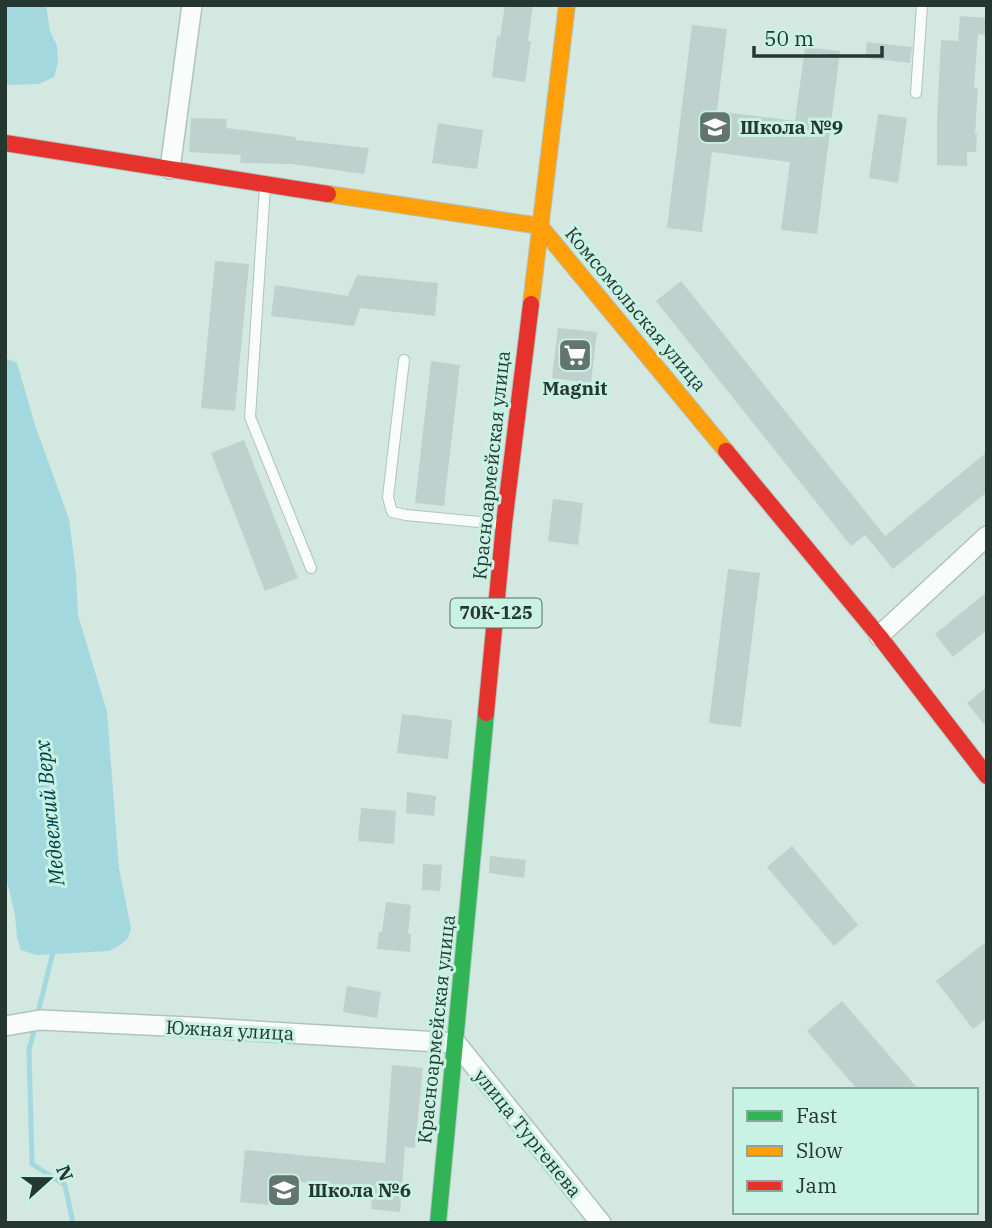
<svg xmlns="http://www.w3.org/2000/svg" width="992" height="1228" font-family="'IBM Plex Serif',serif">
<rect width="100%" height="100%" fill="#d2e8e0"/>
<g fill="#a3d9de">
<polygon points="5,5 46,5 50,31 57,46 58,62 54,77 39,84 5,85"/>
<polygon points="5,358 17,363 35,425 69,519 76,574 78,615 107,712 119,869 131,928 128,938 120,945 109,951 37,955 21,950 17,938 15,915 5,872"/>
</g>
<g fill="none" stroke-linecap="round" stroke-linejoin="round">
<g stroke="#a3d9de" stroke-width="5">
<polyline points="37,1017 54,948"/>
<polyline points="35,1027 29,1050 32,1164 65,1185 73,1223"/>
</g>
</g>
<g fill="#bfd1cd">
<polygon points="505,5 533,5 528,41 531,41 525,82 492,77 497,36 500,37"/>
<polygon points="960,16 987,18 987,35 978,34 974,88 978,88 975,134 977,134 976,152 967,152 967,166 937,165 937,119 941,40 958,41"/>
<polygon points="692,25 727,29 717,111 795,121 805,47 840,51 817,234 781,230 790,162 712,152 702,232 667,228"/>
<polygon points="867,42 912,47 910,63 865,58"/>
<polygon points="878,114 907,118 898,183 869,178"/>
<polygon points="191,118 227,119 226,128 296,137 296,140 369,148 364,174 292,164 240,163 241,155 189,152"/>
<polygon points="438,123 483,130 477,169 432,163"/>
<polygon points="215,261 249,264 235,411 201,408"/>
<polygon points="357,275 438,283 435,316 360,308 354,326 271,316 275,285 348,296"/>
<polygon points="681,281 885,536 987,452 987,492 893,569 865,535 851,546 656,301"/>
<polygon points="558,328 597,332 591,383 552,378"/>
<polygon points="431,361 460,365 444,506 415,503"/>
<polygon points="244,440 298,578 265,591 211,453"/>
<polygon points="553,499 583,503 578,545 548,541"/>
<polygon points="728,569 760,573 741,727 709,723"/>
<polygon points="987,592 987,630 953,657 935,634"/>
<polygon points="987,687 987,728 967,703"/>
<polygon points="402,714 452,720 448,759 397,753"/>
<polygon points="407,792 436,796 434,816 406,813"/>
<polygon points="361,808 396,811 394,844 358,841"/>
<polygon points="792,846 858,925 834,946 767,867"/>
<polygon points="490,856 526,860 524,878 489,873"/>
<polygon points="423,864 442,865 440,891 422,890"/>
<polygon points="386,902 411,905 408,934 411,934 410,952 377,949 379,932 382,932"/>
<polygon points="987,941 987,1018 973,1029 936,981"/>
<polygon points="347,986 381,992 377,1018 343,1012"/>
<polygon points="842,1001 919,1090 858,1090 807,1031"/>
<polygon points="392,1065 423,1068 415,1148 405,1147 400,1212 371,1209 373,1189 270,1179 268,1205 240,1202 245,1150 385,1163"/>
</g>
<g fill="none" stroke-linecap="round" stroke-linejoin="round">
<g stroke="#b1c3bc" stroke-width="12">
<g id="lane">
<polyline points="916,93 922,5"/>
<polyline points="265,186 250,417 311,568"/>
<polyline points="404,360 388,497 392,512 406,515 500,524"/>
</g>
</g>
<g stroke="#b1c3bc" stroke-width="22">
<g id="street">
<polyline points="170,169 192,5"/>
<polyline points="879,636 987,536"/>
<polyline points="5,1026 40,1020 189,1027 456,1043 601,1223"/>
</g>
</g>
<g stroke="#b1c3bc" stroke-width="18">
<polyline id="fast" points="438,1223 486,713"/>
</g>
<g stroke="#b1c3bc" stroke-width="18">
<g id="slow">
<polyline points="328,194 540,226 726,451"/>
<polyline points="531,304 567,5"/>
</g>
</g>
<g stroke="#b1c3bc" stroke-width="18">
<g id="jam">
<polyline points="5,143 328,194"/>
<polyline points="726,451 879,636 987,776"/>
<polyline points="486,713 504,524 531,304"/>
</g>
</g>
<use href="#lane" stroke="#f8fcfa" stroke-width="10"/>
<use href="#street" stroke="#f8fcfa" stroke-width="19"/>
<use href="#fast" stroke="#30b455" stroke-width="16"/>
<use href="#slow" stroke="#ff9f0a" stroke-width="16"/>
<use href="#jam" stroke="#e5322d" stroke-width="16"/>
</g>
<defs>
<g id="school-square" transform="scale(1.75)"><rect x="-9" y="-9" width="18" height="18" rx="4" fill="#62756e" stroke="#c8f2e3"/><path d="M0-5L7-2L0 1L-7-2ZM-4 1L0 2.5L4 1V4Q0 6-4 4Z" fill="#fff"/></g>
<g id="supermarket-square" transform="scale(1.75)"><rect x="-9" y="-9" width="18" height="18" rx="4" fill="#62756e" stroke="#c8f2e3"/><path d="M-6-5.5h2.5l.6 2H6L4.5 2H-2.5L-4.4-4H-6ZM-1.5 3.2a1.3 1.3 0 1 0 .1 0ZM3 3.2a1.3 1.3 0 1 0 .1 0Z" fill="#fff"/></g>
</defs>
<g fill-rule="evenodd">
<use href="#school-square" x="715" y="127"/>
<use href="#supermarket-square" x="575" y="355"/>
<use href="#school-square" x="284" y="1190"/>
</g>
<g text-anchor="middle" stroke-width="6" stroke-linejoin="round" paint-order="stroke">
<rect fill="#c8f2e3" stroke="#576f66" stroke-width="2" x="450.5" y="598.5" width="91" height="29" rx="5"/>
<g font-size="18" font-weight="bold" fill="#263731">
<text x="496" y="619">70К-125</text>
</g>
<g font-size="19" font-weight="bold" fill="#263731" stroke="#c8f2e3" text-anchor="start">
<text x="740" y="134">Школа №9</text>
<text x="575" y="395" text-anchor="middle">Magnit</text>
<text x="308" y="1197">Школа №6</text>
</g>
<g font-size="19" fill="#263731" stroke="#c8f2e3">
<text transform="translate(636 309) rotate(50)" y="7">Комсомольская улица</text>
<text transform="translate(491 465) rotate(-84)" y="7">Красноармейская улица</text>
<text transform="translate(436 1029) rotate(-84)" y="7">Красноармейская улица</text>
<text transform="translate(230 1030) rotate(3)" y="7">Южная улица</text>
<text transform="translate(528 1133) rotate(51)" y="7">улица Тургенева</text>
</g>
<g font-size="21" font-style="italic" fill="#004149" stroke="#c8f2e3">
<text transform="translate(50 813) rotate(-96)" y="7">Медвежий Верх</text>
</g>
</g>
<rect width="992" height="1228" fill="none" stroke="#263731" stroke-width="14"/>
<rect x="733" y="1088" width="245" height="126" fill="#c8f2e3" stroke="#87a79c" stroke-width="2"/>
<rect x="747" y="1111" width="35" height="10" fill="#30b455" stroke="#87a79c" stroke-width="2"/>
<text x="796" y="1123" font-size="21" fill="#263731">Fast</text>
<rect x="747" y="1146" width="35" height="10" fill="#ff9f0a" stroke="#87a79c" stroke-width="2"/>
<text x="796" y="1158" font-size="21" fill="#263731">Slow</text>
<rect x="747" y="1181" width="35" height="10" fill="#e5322d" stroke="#87a79c" stroke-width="2"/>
<text x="796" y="1193" font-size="21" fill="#263731">Jam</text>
<g transform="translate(49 1179) rotate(69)" stroke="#c8f2e3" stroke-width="5" paint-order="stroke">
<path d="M0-5L12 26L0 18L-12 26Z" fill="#263731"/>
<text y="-10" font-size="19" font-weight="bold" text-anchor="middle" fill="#263731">N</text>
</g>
<path d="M754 46v10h128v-10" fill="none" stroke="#263731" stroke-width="3.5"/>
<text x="764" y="46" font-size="21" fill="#263731" stroke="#c8f2e3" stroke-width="5" paint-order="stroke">50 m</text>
</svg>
